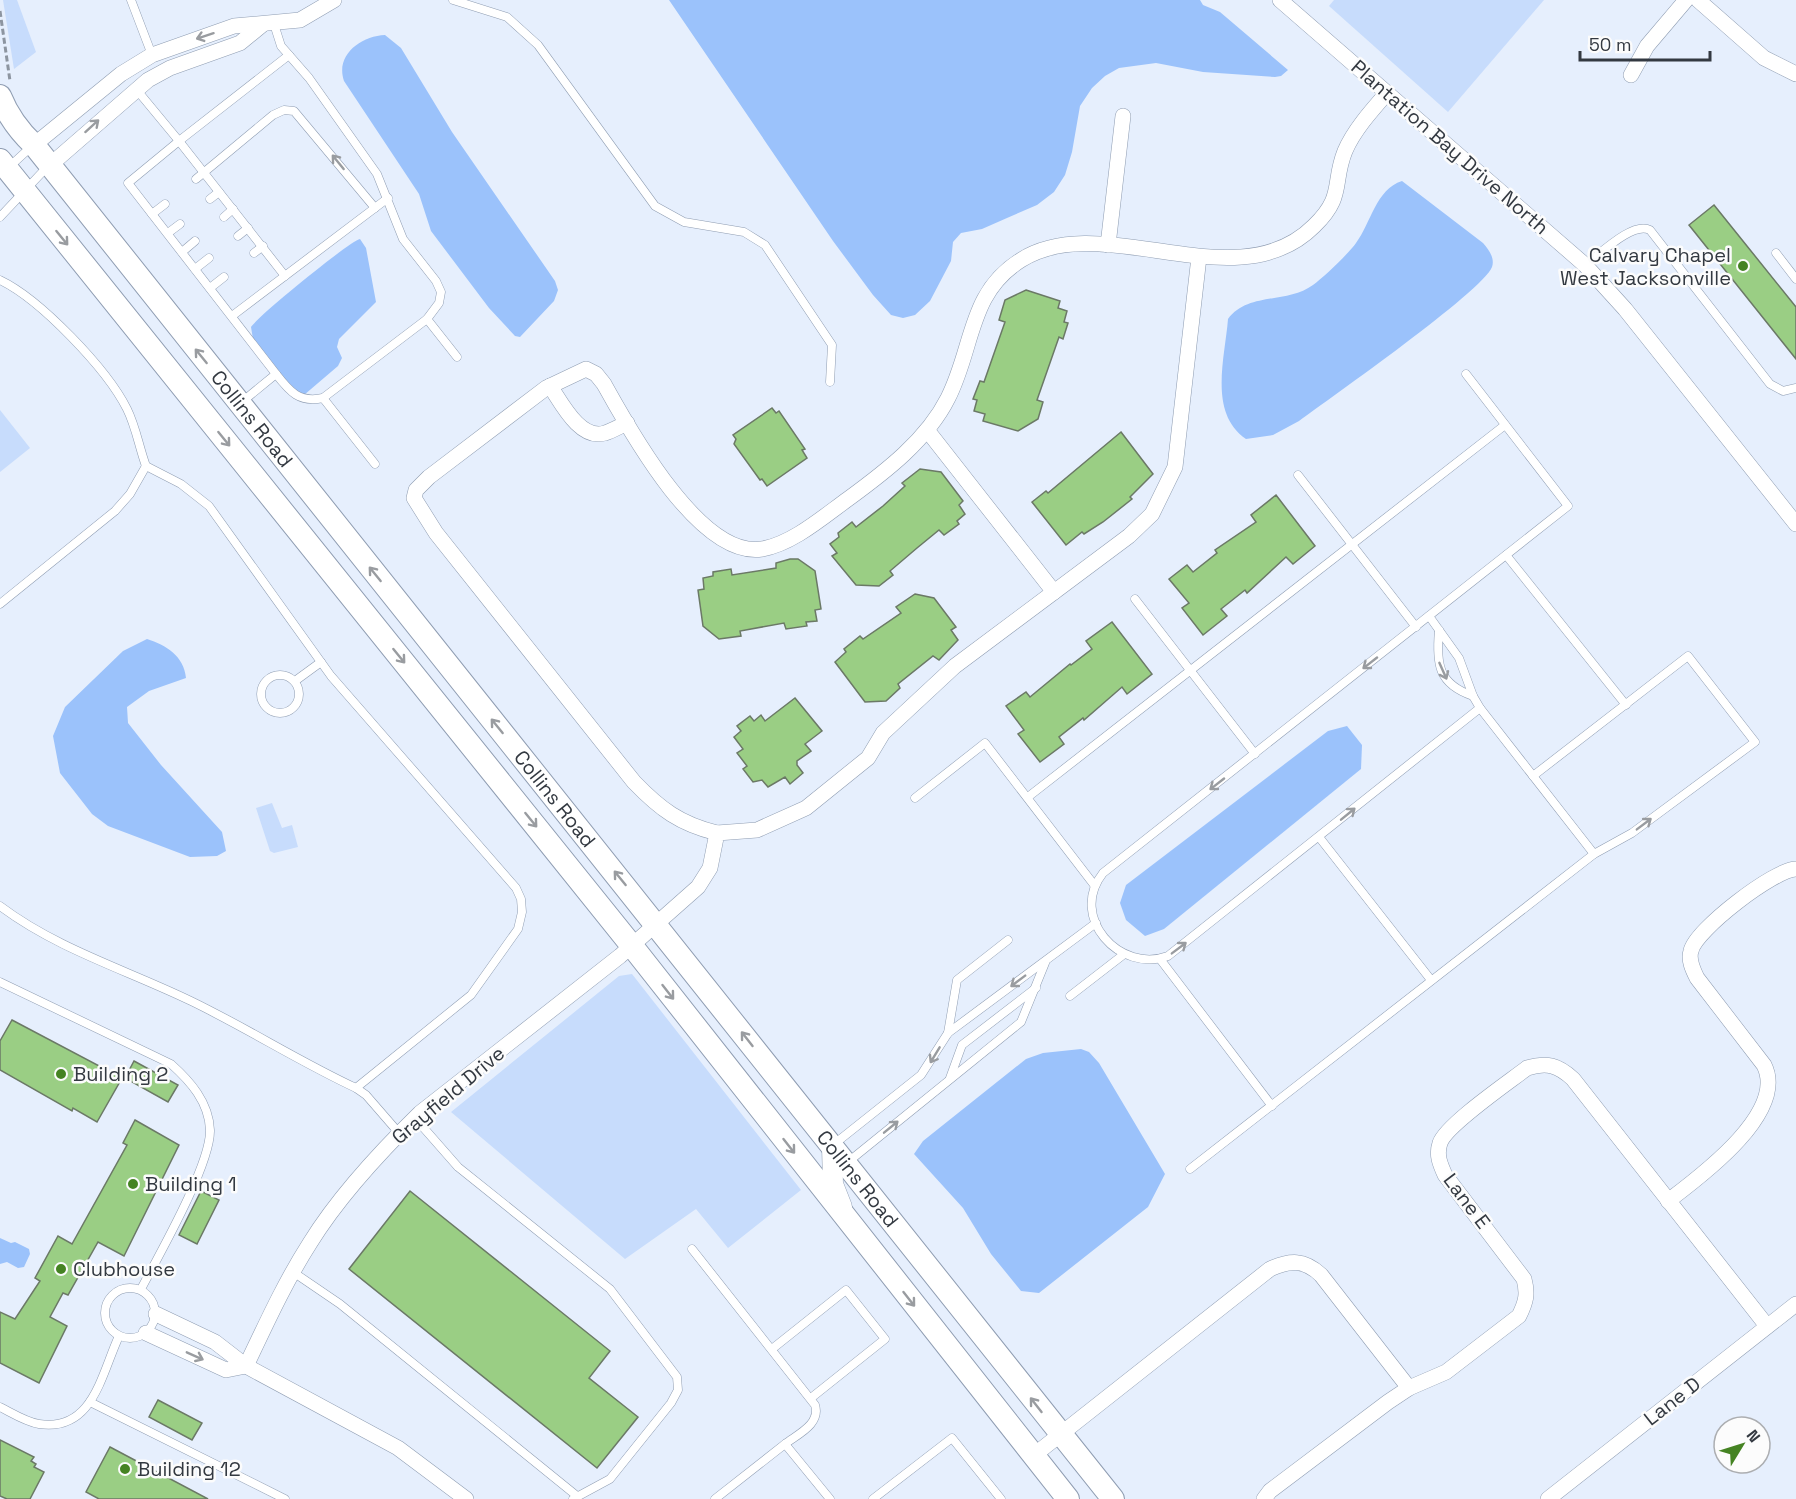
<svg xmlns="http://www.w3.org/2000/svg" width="1796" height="1499" font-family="'Space Grotesk',sans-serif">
<rect width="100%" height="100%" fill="#e6effd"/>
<g fill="#c7dcfc">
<polygon points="3,0 17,0 36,52 14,69"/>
<polygon points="1334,0 1544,0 1448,112 1329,6"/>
<polygon points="0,410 30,448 0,472"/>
<polygon points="272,803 282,828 292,825 298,847 274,853 270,851 256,808"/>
<polygon points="632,974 801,1190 728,1248 696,1209 625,1259 451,1112 619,976"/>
</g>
<g fill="#9bc2fb">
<polygon points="669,0 1200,0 1203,5 1220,12 1288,70 1281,76 1275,77 1203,72 1156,63 1119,68 1105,76 1092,88 1080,106 1072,152 1065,175 1054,192 1037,205 1007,218 982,229 961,233 953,242 951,261 930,301 915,315 903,318 891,315 873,295 833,241"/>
<path d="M385,35L401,48L452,132L555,281L558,290L554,301L520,337L515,336L489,308L431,231L419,194L344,81C335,55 361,36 385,35Z"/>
<path d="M1402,181L1483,243C1489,250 1495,258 1492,267C1483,291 1329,399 1299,421L1273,435L1246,439C1208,413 1225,358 1228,319C1248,292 1287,304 1313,285C1323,278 1349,253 1356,243C1371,223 1376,189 1402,181Z"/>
<path d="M360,239L366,248L376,302L339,339L337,347L342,358L338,366L304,395L294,392L253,339L251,327C259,315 350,241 360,239Z"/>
<path d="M147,639C166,645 184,656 186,678L149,691L127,707L128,723L161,765L222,832L226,851L217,856L190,857L108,826L92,814L60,773L53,736L65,707L123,651Z"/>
<polygon points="1347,726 1362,745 1361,769 1164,929 1145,936 1126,920 1120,903 1126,885 1328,731"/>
<polygon points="1081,1049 1089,1052 1099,1063 1165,1174 1148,1207 1039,1293 1021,1291 991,1254 963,1208 914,1154 923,1141 1026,1059 1043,1053"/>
<polygon points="0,1238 11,1243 15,1242 29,1249 30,1254 24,1267 18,1268 7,1262 0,1264"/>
</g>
<g fill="#9ace84" stroke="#6b7966" stroke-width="1.5">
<polygon points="1714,205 1796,307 1796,359 1689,225"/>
<polygon points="1026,290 1060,301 1058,308 1067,311 1064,322 1068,323 1063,339 1059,337 1037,400 1043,402 1038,419 1018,431 983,421 985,414 974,411 977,400 973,399 980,381 984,382 1005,322 999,320 1005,300"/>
<polygon points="772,408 776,413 779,411 805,449 802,450 807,458 767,486 762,479 760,480 734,444 736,439 733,435"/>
<polygon points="1121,432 1153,474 1130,497 1132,499 1103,522 1084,534 1082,532 1066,545 1032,502 1046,491 1048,493"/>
<polygon points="920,469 941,472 963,501 959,505 965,514 957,521 959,524 944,535 939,530 917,548 890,571 893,575 879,586 856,585 832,556 837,553 830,544 839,537 838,533 852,522 856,527 883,506 905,486 902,483"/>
<polygon points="1276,495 1315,546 1293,564 1286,557 1247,593 1245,590 1221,609 1227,616 1203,635 1182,608 1189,603 1169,579 1187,565 1193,572 1217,553 1215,550 1256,522 1251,515"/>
<polygon points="790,559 798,559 815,571 821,609 815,610 817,621 806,622 807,626 786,629 784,623 740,631 741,636 719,639 703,626 698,590 704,589 703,578 713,576 713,572 731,569 732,575 776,568 776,563"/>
<polygon points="915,594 934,598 956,627 951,630 958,640 939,660 933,656 898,684 900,688 886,701 865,702 835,662 846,652 844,649 860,636 863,639 901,613 896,607"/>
<polygon points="1112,622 1152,674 1127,694 1122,687 1084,720 1083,718 1059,737 1064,744 1040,762 1018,734 1024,730 1006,706 1026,692 1030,697 1070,664 1071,665 1092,649 1086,641"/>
<polygon points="795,698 822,731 805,744 811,751 797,761 797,765 803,773 790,784 785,777 768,787 762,780 753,782 743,769 747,766 737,753 743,749 734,737 741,731 737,726 750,716 754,721 761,715 765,721"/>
<polygon points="12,1020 122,1078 97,1122 73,1108 72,1111 0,1070 0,1041"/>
<polygon points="134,1061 178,1085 168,1102 125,1078"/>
<polygon points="135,1120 179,1145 124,1256 98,1242 68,1295 63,1293 50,1317 67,1326 39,1383 0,1363 0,1312 15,1319 40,1281 35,1278 58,1236 72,1244 127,1145 123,1143"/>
<polygon points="201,1191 219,1200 197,1244 179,1235"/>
<polygon points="410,1191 610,1351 589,1378 638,1417 597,1468 349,1269"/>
<polygon points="158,1400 202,1423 192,1440 149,1417"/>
<polygon points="0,1440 34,1457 31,1461 36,1464 34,1467 44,1472 30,1499 7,1499 0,1496"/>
<polygon points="110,1447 208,1499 99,1499 86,1492"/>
</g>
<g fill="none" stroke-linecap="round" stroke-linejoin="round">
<g stroke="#8f9db2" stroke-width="9">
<g id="service">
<polyline points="131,0 152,55"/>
<polyline points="453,0 507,17 538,45 655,206 684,222 744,232 765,245 832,345 830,382"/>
<path d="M274,24L281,46L309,78L377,174L403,239L436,281L441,292L439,303L427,319L323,398C299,403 290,392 276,374"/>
<polyline points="136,89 179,141 289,55"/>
<polyline points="8,168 32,146"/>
<polyline points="196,179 273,115 284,110 294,111 375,208"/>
<polyline points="210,199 219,192"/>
<polyline points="152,214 165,204"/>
<polyline points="0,217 48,166"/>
<polyline points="224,217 233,209"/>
<polyline points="168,233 180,224"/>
<polyline points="238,236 248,228"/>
<polyline points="182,252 195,241"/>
<polyline points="254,253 263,246"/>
<polyline points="1776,253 1796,279"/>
<path d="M1585,265C1600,254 1633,221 1650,230L1770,384L1783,391L1796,388"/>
<polyline points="195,269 209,258"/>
<path d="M0,280C40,299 107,369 127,409C136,427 139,447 146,466L181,484L209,506L331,676L516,888L521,899L522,912L518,929L471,995L356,1088C300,1062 247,1028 191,1001C127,970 57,949 0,906"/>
<polyline points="210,288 224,277"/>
<polyline points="232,316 388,198"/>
<polyline points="427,319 457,357"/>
<path d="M1466,374L1568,506L1103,873C1068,917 1120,974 1168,956L1480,708"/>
<polyline points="323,398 375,464"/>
<polyline points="243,401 276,374 128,183 179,141 285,276"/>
<polyline points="1298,475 1416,627"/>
<polyline points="1506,555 1626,705"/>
<polyline points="1135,599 1255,754"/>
<polyline points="0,604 115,511 130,494 146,466"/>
<polyline points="1429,616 1459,658 1473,696 1480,708 1594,854"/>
<path d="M1439,630C1436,664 1438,684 1473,696"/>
<circle cx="280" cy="694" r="19"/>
<polyline points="295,681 321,662"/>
<polyline points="1028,797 1505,425"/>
<polyline points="915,798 985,743 1095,886"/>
<polyline points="1319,837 1431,980"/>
<polyline points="1160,959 1272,1106"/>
<path d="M0,982L171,1064C190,1081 209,1102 210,1130C211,1164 159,1255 141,1289"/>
<polyline points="1070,996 1123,955"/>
<polyline points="948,1033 957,980 1008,940"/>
<polyline points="950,1078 962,1045 1036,988"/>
<polyline points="356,1088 366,1095 399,1133"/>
<polyline points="415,1118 458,1167 610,1289 677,1377 678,1390 671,1403 610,1479 573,1499"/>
<polyline points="833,1145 921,1075 948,1033 1096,923"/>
<polyline points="848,1162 1021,1022 1045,963"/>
<polyline points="1190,1169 1594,854 1632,833 1755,742 1688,656 1533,776"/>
<path d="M692,1249L815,1405C821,1424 798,1434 785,1444"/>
<polyline points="293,1272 340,1304 577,1496"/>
<circle cx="130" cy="1313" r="25"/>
<polyline points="772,1349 846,1290 885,1339 811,1398"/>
<polyline points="90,1402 285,1499"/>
<path d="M0,1407C12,1413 26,1422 39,1424C93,1432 101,1375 119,1336"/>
<polyline points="715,1499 785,1444 830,1499"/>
<polyline points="873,1499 952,1438 1001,1499"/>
</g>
</g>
<g stroke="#8f9db2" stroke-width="16">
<g id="minor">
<polyline points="1280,0 1585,265 1625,309 1796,524"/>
<polyline points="1698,0 1764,58 1796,74"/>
<polyline points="1631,75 1647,46 1686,0"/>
<polyline points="34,145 121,74 152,55 234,26 300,20 334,0"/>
<polyline points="49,166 148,80 170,68 240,43 262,25"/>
<polyline points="1108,245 1123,116"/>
<path d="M550,386C561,402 580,441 605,433C612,431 620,426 627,423"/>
<polyline points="927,430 1054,592"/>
<path d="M717,833C680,824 660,809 634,782L436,533L414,498L416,490L429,477L546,388L586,369L596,374L604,384C629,429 700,559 762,549C792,544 823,517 848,499C885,472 927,440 948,398C974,347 968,293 1021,260C1103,208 1237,303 1314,226C1345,196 1332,183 1345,151C1354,130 1372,110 1387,93"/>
<path d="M1668,1201C1701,1176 1788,1112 1764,1065L1697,978C1693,970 1688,960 1691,951C1695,930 1775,869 1796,869"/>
<polyline points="156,1314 215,1342 246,1366 398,1448 466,1499"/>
<polyline points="146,1333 226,1370 246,1366"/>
<path d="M246,1366C266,1324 285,1282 310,1243C339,1196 380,1152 420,1113L620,956L698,887L710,868L717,833L757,830L806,808L868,758L883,733L955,666L1129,536L1152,514L1175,467L1199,257"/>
<path d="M1033,1456L1270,1269C1290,1260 1304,1259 1321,1275L1409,1388"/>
<path d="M1264,1499L1270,1491L1388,1402L1409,1388L1446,1372L1519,1316C1526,1302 1528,1294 1524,1279L1445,1175C1440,1164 1436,1155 1440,1143C1446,1125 1509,1082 1527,1068C1547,1062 1558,1065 1573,1079L1767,1326"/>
<polyline points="1548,1499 1796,1304"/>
</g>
</g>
<g stroke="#8f9db2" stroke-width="21">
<polyline id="tertiary" points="832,1146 833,1184 842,1207"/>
</g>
<g stroke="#8f9db2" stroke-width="24">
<g id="secondary">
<path id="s1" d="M0,96C8,116 18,130 34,145L1113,1499"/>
<polyline points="0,160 632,946 1068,1499"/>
</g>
</g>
<polyline stroke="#8d95a0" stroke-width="3" stroke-dasharray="6 3" stroke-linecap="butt" points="0,11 10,81"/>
<use href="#service" stroke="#fff" stroke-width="8"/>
<use href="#minor" stroke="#fff" stroke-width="15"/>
<use href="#tertiary" stroke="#fff" stroke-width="20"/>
<use href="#secondary" stroke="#fff" stroke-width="22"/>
</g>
<defs><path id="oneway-shaft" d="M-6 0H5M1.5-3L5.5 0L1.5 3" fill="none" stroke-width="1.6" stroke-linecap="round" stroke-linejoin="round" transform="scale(1.5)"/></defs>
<g stroke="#999ca0">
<use href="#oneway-shaft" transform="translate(205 36) rotate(162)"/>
<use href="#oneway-shaft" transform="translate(92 126) rotate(-42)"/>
<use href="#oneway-shaft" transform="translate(338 162) rotate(-129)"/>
<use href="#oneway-shaft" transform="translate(62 238) rotate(51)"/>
<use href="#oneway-shaft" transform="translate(201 356) rotate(-129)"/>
<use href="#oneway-shaft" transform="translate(224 439) rotate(51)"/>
<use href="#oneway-shaft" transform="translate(375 574) rotate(-129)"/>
<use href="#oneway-shaft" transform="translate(399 656) rotate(51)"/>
<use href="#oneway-shaft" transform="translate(1370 663) rotate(142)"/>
<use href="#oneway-shaft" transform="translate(1443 671) rotate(66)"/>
<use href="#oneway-shaft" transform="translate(497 726) rotate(-129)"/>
<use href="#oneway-shaft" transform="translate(1217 784) rotate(142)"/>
<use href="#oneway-shaft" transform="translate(1348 814) rotate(-39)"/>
<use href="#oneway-shaft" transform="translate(531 820) rotate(51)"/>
<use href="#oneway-shaft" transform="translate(1644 824) rotate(-37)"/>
<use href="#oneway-shaft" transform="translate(620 878) rotate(-129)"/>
<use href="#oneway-shaft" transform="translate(1179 948) rotate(-37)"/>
<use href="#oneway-shaft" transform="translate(1018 981) rotate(143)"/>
<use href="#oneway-shaft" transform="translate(668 992) rotate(52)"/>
<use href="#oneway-shaft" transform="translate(747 1039) rotate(-128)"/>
<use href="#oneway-shaft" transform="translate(935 1055) rotate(121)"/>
<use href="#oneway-shaft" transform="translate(891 1127) rotate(-39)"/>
<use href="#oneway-shaft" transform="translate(789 1146) rotate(52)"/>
<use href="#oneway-shaft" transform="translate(909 1299) rotate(52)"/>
<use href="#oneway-shaft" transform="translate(195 1356) rotate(24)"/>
<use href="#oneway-shaft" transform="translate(1036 1405) rotate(-128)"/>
</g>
<g fill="#458323" stroke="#fcfcfc" stroke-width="2">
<circle cx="1743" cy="266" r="6"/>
<circle cx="61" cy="1074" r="6"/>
<circle cx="133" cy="1184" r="6"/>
<circle cx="61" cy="1269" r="6"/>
<circle cx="125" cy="1469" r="6"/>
</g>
<g text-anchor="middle" stroke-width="5" stroke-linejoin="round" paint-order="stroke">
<g font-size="20" fill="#333941" stroke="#fcfcfc">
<text transform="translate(1450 147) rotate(41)" y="7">Plantation Bay Drive North</text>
<text dy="7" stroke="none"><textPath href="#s1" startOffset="410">Collins Road</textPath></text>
<text dy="7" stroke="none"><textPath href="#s1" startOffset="896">Collins Road</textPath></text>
<text transform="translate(448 1095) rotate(-40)" y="7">Grayfield Drive</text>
<text dy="7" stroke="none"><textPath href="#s1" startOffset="1382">Collins Road</textPath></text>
<text transform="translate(1467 1201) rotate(53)" y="7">Lane E</text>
<text transform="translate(1672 1401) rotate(-38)" y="7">Lane D</text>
</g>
<g font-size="20" fill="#333941" stroke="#fcfcfc" text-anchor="start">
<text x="1731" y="262" text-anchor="end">Calvary Chapel<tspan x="1731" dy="23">West Jacksonville</tspan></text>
<text x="73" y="1081">Building 2</text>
<text x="145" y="1191">Building 1</text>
<text x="73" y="1276">Clubhouse</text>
<text x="137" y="1476">Building 12</text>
</g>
</g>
<g transform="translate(1742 1445) rotate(52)"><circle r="28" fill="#fcfcfc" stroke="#acaeb1" stroke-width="1.5"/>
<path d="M0-4.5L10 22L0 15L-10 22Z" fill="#458323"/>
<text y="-9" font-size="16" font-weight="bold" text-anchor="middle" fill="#333941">N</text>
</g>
<path d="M1580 51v9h130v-9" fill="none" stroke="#333941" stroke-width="3"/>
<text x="1589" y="51" font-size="18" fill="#333941" stroke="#fcfcfc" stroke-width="4.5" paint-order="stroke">50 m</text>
</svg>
